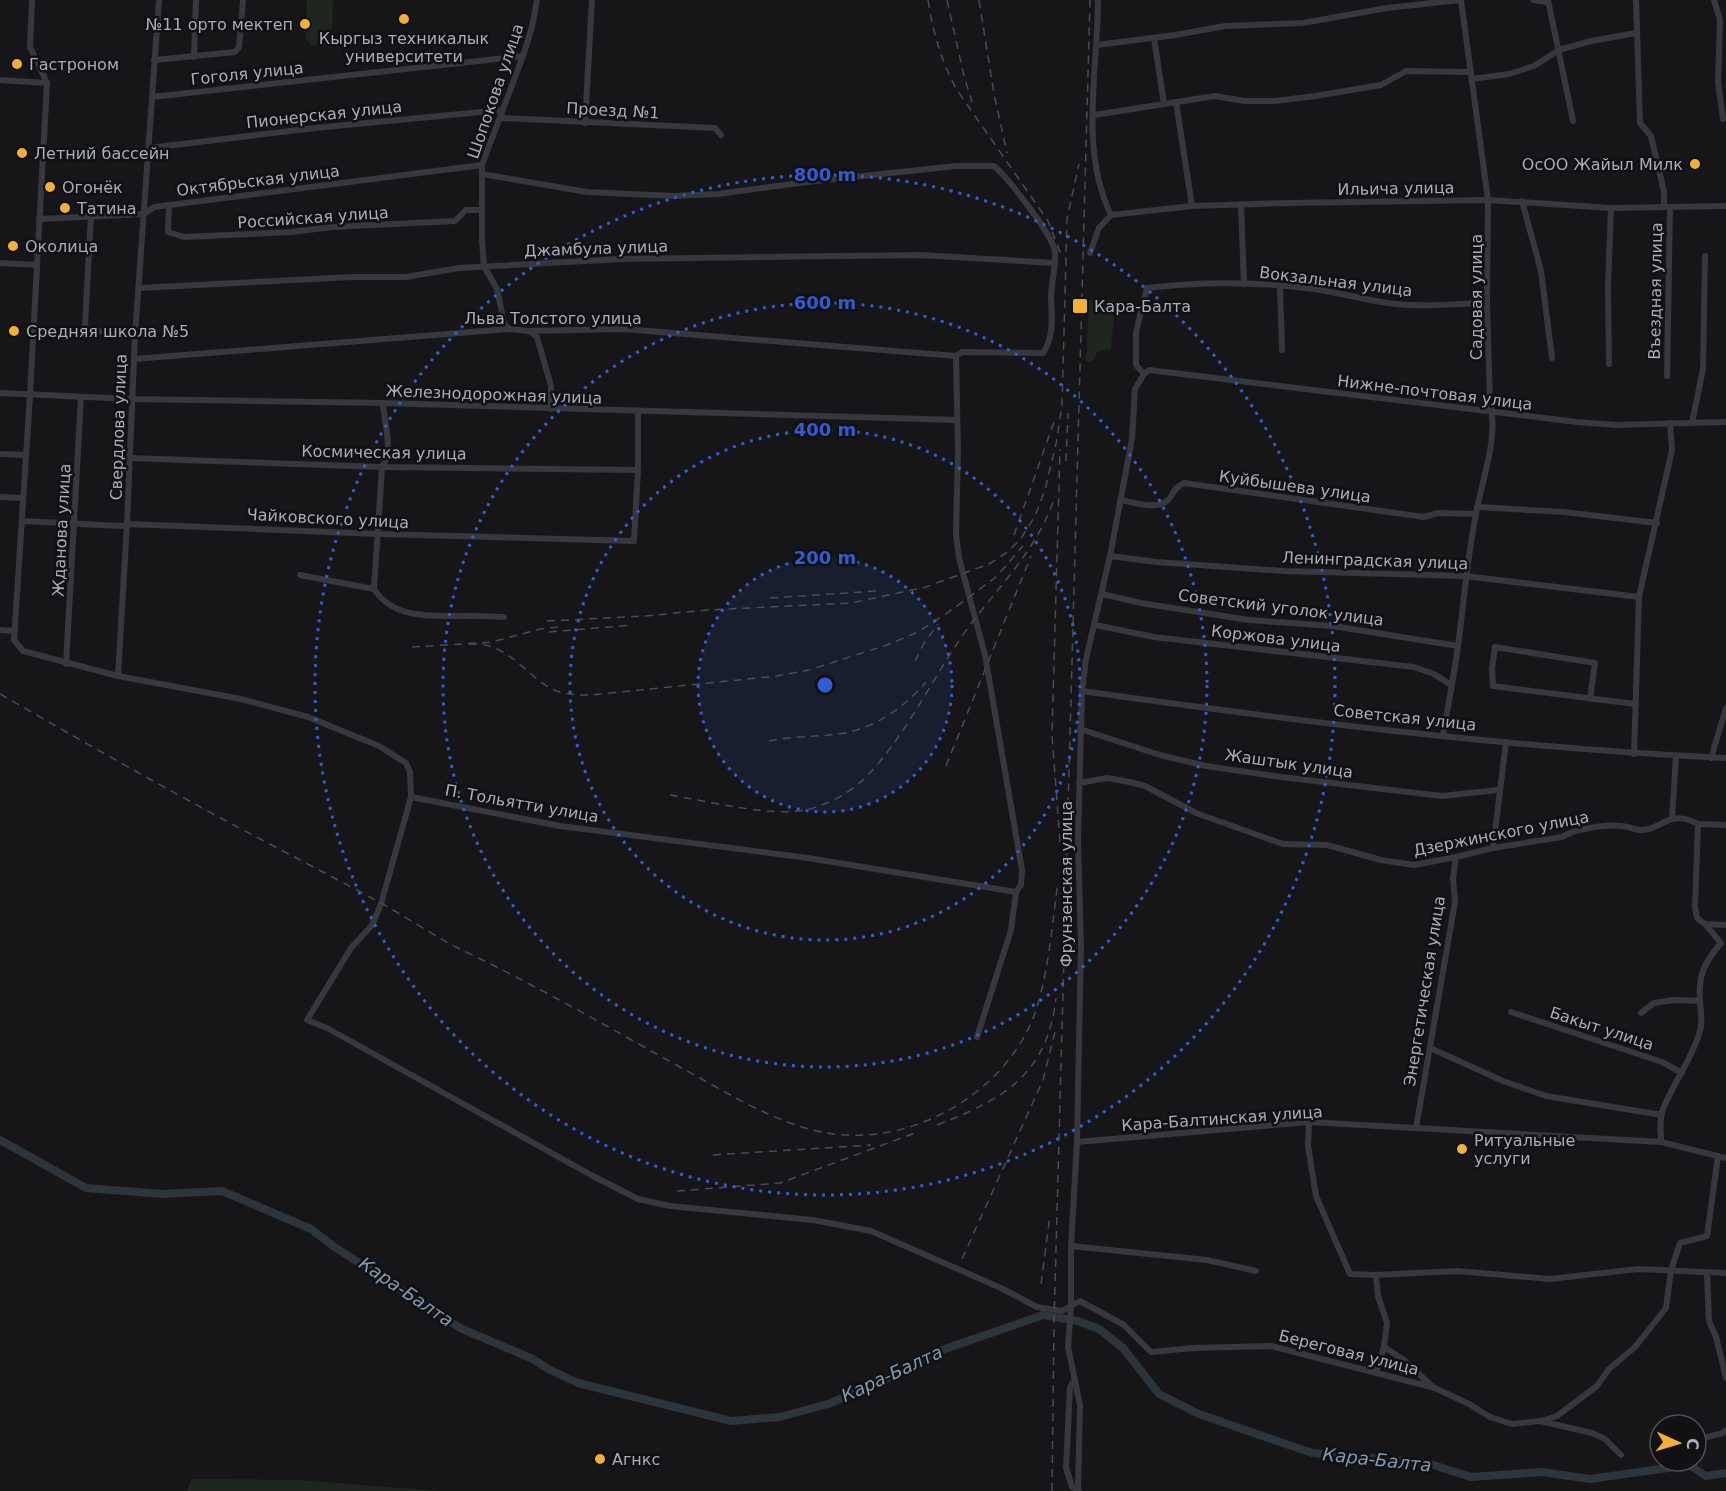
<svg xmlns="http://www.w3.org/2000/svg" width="1726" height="1491" font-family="'DejaVu Sans',sans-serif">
<rect width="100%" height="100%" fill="#161618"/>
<g fill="#1e261f">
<path d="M307,0H333C332,20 338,46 311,45L306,39Z"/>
<polygon points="1089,300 1115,300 1111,349 1098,351 1093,361 1086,361"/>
<polygon points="191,1479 300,1480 438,1491 187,1491"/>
</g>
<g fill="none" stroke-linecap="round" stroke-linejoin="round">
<polyline stroke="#2c353c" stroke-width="8" points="0,1140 86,1188 162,1194 222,1191 311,1229 333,1246 460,1328 533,1359 548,1369 578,1383 731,1421 780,1417 828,1404 878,1383 939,1351 1043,1315 1078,1321 1099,1329 1123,1348 1159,1394 1199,1414 1312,1453 1427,1463 1471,1477 1542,1472 1590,1479 1689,1465 1706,1476 1726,1473"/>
<g stroke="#37383d" stroke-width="6">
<polyline points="32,0 30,47 47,83 30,395 14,640 23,651 118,676 241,699 308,717 379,746 406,763 410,772 411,797 560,826 808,858 1016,892"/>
<path d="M1098,0C1098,70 1079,149 1111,215"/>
<polyline points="1533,0 1547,2"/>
<polyline points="1548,0 1573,121"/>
<polyline points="1636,0 1640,123 1651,136 1664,192 1664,206"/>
<polyline points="1714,0 1720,20 1718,82 1723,119"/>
<polyline points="1154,38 1164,104"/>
<polyline points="1097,45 1175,35 1225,26 1303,23 1387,8 1460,0"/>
<polyline points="194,57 196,0"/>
<polyline points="154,60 235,52 239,47 243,0"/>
<polyline points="1472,79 1509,74 1534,66 1559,50 1591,41 1636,33"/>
<polyline points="0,80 47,83"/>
<polyline points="152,97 523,56"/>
<polyline points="1176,102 1192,206"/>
<polyline points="1094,115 1215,96 1244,101 1275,101 1315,96 1381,85 1406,71 1471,72"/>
<polyline points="501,118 715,128 721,135"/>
<polyline points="585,123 592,0"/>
<polyline points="149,148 315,128 502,110"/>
<polyline points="1522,201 1541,271 1552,358"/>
<polyline points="1241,204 1244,284"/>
<polyline points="169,205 168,232 184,237 291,232 332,227 455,221 466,210 482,210"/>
<polyline points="91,216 85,325 88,330 135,335"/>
<polyline points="39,219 144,214 154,207 482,165"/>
<polyline points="1090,253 1099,228 1111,215 1192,206 1290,203 1488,200 1611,208 1726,206"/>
<polyline points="0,263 37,265"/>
<polyline points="1280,287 1282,350"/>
<polyline points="139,288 352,277 406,277 459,268 621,259 920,255 1054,263"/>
<polyline points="509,329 504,323 497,289 484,266 482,241 482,165 523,56 532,27 537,0"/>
<polyline points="530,331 537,337 551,386 551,409"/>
<polyline points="956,356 958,452 956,533 959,558 985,655 1022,870 1021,885 1016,892 1011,930 977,1037"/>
<path d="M134,359L509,329L529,331L624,329L956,356L962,352L1043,353C1054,337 1052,317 1051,299C1051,283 1056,268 1055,252C1053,235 1008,178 994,166H956L807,182L718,194L674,196L587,192L482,174"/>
<polyline points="1609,364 1608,287 1611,208"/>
<polyline points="1144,374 1149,370 1577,422 1616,425 1726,422"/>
<path d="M1144,374L1136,365V332L1147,288C1202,281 1260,282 1315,289C1339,293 1363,299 1387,303C1415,307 1458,305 1487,302"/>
<polyline points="1667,376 1670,207"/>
<polyline points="0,393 132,399 383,403 957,420"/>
<polyline points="1692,423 1703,369 1705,256"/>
<polyline points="0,454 26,455"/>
<polyline points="130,458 382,467 638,470"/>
<polyline points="0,497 23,498"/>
<path d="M1120,500C1134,502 1156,511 1168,500C1176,492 1171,490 1184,483L1424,517L1438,513L1476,514"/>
<polyline points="1477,507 1564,512 1657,523"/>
<polyline points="22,521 121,526 127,524 379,534 634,541 638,470 638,412"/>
<polyline points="1110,556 1157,562 1284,571 1465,576 1639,597"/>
<path d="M300,575L374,589C393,619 431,616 463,616C476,615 491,617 504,617"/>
<path d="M374,589L382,467C394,450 384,423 383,403"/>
<polyline points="1102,594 1141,603 1249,620 1333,626 1458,646"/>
<polyline points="1095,625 1154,637 1414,667 1434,674 1451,685"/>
<polyline points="0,630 15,631"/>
<polyline points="66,664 81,397"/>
<polyline points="118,676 127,524 135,335 159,0"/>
<path d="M1082,691C1296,721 1511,748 1726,758"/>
<polyline points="1590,699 1595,663 1495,647 1492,668 1493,686 1635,704"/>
<polyline points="1080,729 1160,755 1206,766 1281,777 1442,796 1498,790"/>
<path d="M1443,735C1448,706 1454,676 1458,646C1464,602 1467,558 1476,514C1482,479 1499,438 1490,402L1487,302L1488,200L1461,0"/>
<polyline points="1634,754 1639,597 1672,450 1670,423"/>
<polyline points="1711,758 1726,708"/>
<path d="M1079,783L1107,778L1130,782L1145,786L1196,813L1283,844L1327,845L1381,860L1414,865L1456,857L1493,848L1562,837C1574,829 1607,824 1622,826C1628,827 1634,829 1640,830C1662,831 1667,808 1698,824L1695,907L1697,918L1705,924L1721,943C1704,963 1698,975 1700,1002C1701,1013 1703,1023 1699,1034C1691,1061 1673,1083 1663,1109C1659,1118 1661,1132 1661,1142"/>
<polyline points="411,797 381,904 372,925 351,948 307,1020 327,1028 591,1175 638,1199 670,1206 813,1220 871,1231 1001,1288 1037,1307 1062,1311 1080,1301 1124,1325 1151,1352 1193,1348 1271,1346 1435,1388 1469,1404 1490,1417 1512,1424 1540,1421 1592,1433 1605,1439 1621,1455"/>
<polyline points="1672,818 1676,756"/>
<polyline points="1698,824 1726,825"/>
<polyline points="1493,848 1506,742"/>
<polyline points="1705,924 1726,925"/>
<polyline points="1511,1012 1662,1062 1682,1073"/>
<polyline points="1641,1013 1654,1003 1674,1000 1700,1001"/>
<polyline points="1430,1048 1503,1081 1546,1096 1662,1115"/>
<polyline points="1309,1122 1308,1146 1316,1196 1350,1274 1376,1275 1457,1271 1550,1279 1638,1269 1726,1273"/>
<polyline points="1416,1128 1455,902 1453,878 1456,857"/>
<polyline points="1077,1142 1309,1122 1661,1142 1726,1158"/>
<polyline points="1071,1246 1207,1260 1256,1271"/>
<polyline points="1707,1273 1709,1321 1716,1337 1726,1378"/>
<polyline points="1376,1275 1378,1296 1387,1323 1384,1347 1376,1373"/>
<polyline points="1384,1347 1404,1360 1434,1388"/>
<polyline points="1075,1379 1070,1387 1066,1468 1072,1487 1079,1491"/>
<polyline points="1541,1421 1557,1416 1597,1386 1609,1369 1635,1347 1666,1308 1671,1270 1680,1243 1707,1236 1718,1156"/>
<polyline points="1696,1440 1723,1433 1726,1430"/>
<polyline points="1078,1489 1080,1405 1068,1347 1071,1307 1071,1246 1077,1142 1081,944 1078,840 1082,691 1086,659 1110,556 1132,439 1135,389 1144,374"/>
</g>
<g stroke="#4a4c52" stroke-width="1.5" stroke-dasharray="8 6" stroke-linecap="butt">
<path d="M928,0C933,32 941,61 957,90L1048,221L1062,257"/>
<polyline points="947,0 964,76 972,102"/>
<polyline points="979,0 994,94 1007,153"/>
<polyline points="1066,461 1068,413"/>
<polyline points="1014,535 1054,422"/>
<polyline points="770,598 877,591"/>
<polyline points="547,621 645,616 708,610 851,603 926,587 989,564 1006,553 1020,540 1035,516 1045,490 1056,444 1062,406 1067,219 1079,164"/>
<polyline points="549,632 633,625"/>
<path d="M469,644C477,644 485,644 492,647C516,655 531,679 554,690C566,695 578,695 591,695L777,676L809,670L887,645L918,632L953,609L996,577L1023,546"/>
<polyline points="412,647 492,642 540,629 558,627"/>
<polyline points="915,661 924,643 938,624"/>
<path d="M0,694C68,733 136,772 204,809C263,841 322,871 381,903C404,916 427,931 450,944C478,958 506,971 533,986C583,1012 631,1040 680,1067C736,1097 798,1140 865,1135C937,1131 1010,1082 1035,1013C1049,971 1052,925 1058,882"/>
<path d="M769,741C792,736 815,737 839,734C874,729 904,708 926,682"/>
<polyline points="946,766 1031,556"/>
<path d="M670,795C707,801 770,817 806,810C827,805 850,793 865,778C904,738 929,685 960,639C993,591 1037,553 1055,496"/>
<polyline points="1060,842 1052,735 1060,449"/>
<path d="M937,1125C1004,1099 1047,1075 1056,998"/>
<polyline points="713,1155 871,1145"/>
<polyline points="677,1191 780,1183 915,1133"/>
<polyline points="962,1259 1043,1080 1055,1032"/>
<polyline points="1041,1284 1050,1215"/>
<polyline points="1052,1491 1054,1323 1090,0"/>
</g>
</g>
<circle cx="825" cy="685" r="127" fill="#325cd3" fill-opacity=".12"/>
<g fill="none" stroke="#325cd3" stroke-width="3" stroke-dasharray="3 6">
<circle cx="825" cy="685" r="127"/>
<circle cx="825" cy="685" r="255"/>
<circle cx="825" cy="685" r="382"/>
<circle cx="825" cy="685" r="510"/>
</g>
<g fill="#f2b134" stroke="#111113" stroke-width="2">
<circle cx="404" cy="19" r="6"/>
<circle cx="305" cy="24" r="6"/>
<circle cx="17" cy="64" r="6"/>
<circle cx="22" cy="153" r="6"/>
<circle cx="1695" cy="164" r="6"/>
<circle cx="50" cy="187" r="6"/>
<circle cx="65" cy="208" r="6"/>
<circle cx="13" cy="246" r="6"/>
<rect x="1072" y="298" width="16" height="16" rx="3"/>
<circle cx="14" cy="331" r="6"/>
<circle cx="1462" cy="1149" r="6"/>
<circle cx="600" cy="1459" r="6"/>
</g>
<g text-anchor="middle" stroke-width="5" stroke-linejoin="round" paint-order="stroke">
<g font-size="16" fill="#a8adb8" stroke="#111113" text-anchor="start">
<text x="293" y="30" text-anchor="end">№11 орто мектеп</text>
<text x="404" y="44" text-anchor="middle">Кыргыз техникалык<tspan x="404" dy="18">университети</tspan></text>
<text x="29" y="70">Гастроном</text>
<text x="34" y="159">Летний бассейн</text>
<text x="1683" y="170" text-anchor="end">ОсОО Жайыл Милк</text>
<text x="62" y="193">Огонёк</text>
<text x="77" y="214">Татина</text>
<text x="25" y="252">Околица</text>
<text x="1094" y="312">Кара-Балта</text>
<text x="26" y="337">Средняя школа №5</text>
<text x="1474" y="1146">Ритуальные<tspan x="1474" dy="18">услуги</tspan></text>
<text x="612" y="1465">Агнкс</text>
</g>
<g font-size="16" fill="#a8adb8" stroke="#111113">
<text transform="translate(247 73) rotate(-6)" y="6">Гоголя улица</text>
<text transform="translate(495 91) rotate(-71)" y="6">Шопокова улица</text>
<text transform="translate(613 110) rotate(3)" y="6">Проезд №1</text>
<text transform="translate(324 114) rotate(-6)" y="6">Пионерская улица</text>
<text transform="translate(258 180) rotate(-7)" y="6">Октябрьская улица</text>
<text transform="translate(1396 188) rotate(-1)" y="6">Ильича улица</text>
<text transform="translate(313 217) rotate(-4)" y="6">Российская улица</text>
<text transform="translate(596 248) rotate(-2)" y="6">Джамбула улица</text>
<text transform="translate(1336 281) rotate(7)" y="6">Вокзальная улица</text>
<text transform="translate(1655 291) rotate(-89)" y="6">Въездная улица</text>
<text transform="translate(1476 297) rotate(-90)" y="6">Садовая улица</text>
<text x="553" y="324">Льва Толстого улица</text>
<text transform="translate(1435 392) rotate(7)" y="6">Нижне-почтовая улица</text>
<text transform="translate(494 394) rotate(2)" y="6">Железнодорожная улица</text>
<text transform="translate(118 427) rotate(-88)" y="6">Свердлова улица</text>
<text transform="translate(384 452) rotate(1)" y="6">Космическая улица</text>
<text transform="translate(1295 486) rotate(8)" y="6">Куйбышева улица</text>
<text transform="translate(328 518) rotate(3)" y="6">Чайковского улица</text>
<text transform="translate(61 530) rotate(-87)" y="6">Жданова улица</text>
<text transform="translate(1375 560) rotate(2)" y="6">Ленинградская улица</text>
<text transform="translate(1281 607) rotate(7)" y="6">Советский уголок улица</text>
<text transform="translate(1276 638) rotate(7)" y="6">Коржова улица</text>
<text transform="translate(1405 717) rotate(6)" y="6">Советская улица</text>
<text transform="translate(1289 763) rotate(8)" y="6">Жаштык улица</text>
<text transform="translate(522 803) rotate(10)" y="6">П. Тольятти улица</text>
<text transform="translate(1501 833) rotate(-11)" y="6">Дзержинского улица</text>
<text transform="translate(1066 884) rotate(-90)" y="6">Фрунзенская улица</text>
<text transform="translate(1424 991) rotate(-81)" y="6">Энергетическая улица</text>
<text transform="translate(1602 1028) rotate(18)" y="6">Бакыт улица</text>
<text transform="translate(1222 1118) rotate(-4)" y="6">Кара-Балтинская улица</text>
<text transform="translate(1349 1352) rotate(14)" y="6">Береговая улица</text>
</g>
<g font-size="18" font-style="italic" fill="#7f9bb3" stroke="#111113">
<text transform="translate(406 1292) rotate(34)" y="6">Кара-Балта</text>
<text transform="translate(892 1374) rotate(-25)" y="6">Кара-Балта</text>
<text transform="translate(1377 1460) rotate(6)" y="6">Кара-Балта</text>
</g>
</g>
<circle cx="825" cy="685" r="9" fill="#325cd3" stroke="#111113" stroke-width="3"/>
<g font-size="18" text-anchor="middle" font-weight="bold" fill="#325cd3" stroke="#111113" stroke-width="5" stroke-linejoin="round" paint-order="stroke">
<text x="825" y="181">800 m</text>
<text x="825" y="309">600 m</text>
<text x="825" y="436">400 m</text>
<text x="825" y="564">200 m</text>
</g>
<g transform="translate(1678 1443) rotate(94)"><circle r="28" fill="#111113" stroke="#4d4f55" stroke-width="1.5"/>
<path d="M0-4.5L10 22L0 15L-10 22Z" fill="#f2b134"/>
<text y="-9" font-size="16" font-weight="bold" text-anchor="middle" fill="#a8adb8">С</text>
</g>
</svg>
